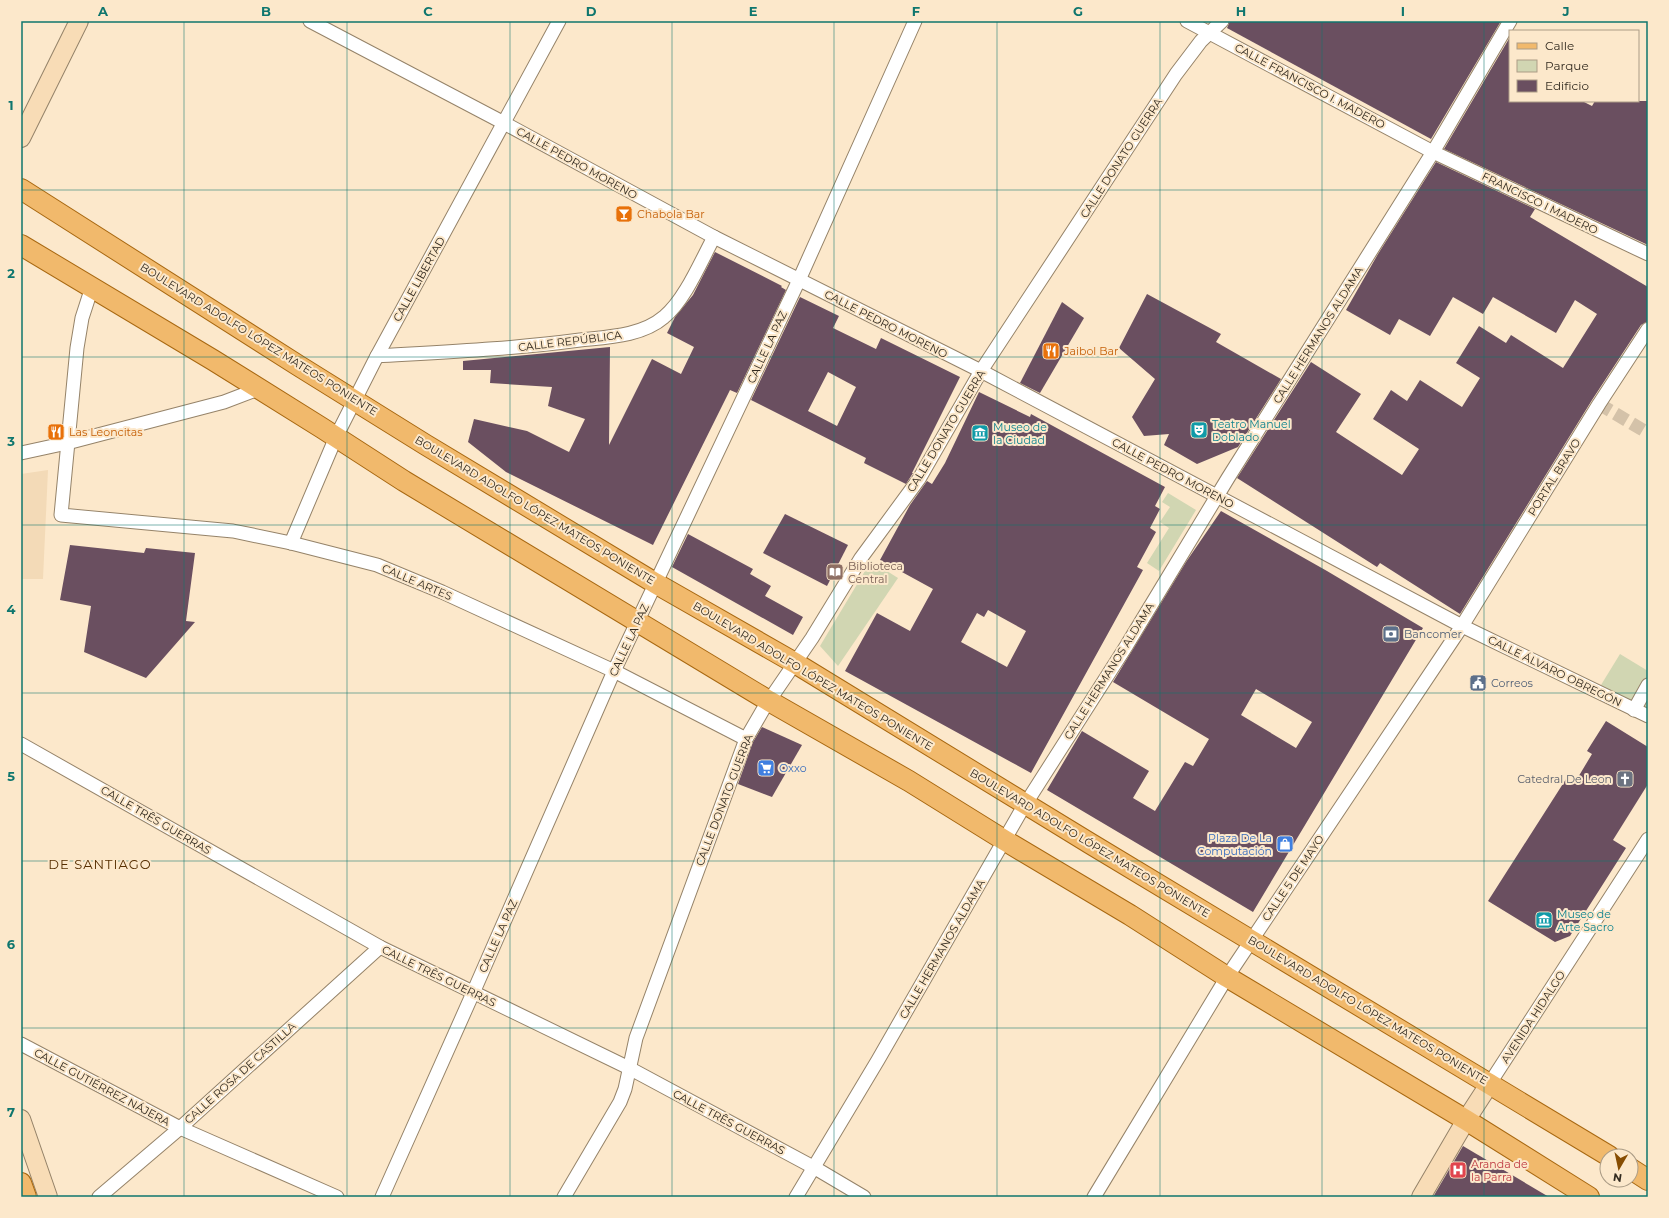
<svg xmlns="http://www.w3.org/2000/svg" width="1669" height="1218" font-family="Montserrat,sans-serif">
<rect width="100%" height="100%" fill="#fce8cb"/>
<polygon fill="#f3dab7" points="48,470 43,579 21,579 21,474"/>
<g fill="#d1d6b2">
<polygon points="1168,493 1196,510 1159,571 1147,563 1169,528 1160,522 1170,507 1162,502"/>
<polygon points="871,561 898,578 838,666 820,646"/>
<polygon points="1620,654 1648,671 1648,710 1601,685"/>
</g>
<g fill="#6a4f60" fill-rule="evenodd">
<polygon points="1230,21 1501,21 1431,139 1227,28"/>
<polygon points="1510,37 1510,101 1582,101 1592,106 1595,101 1648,101 1648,245 1444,149"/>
<polygon points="1436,162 1535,209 1530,217 1648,287 1648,321 1641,325 1592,400 1460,614 1380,563 1377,567 1237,478 1311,362 1361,394 1336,432 1402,475 1419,449 1373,419 1391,390 1407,401 1420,380 1462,407 1480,378 1456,363 1479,326 1506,343 1511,335 1563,368 1597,314 1575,300 1556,333 1493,297 1483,314 1453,297 1430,336 1399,319 1390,335 1346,310 1378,254"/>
<polygon points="715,252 782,286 781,287 786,290 737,393 730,390 653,545 506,472 468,442 474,419 527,431 569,452 585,419 548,406 552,387 490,383 491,370 463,370 463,361 610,347 609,445 652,359 681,374 694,347 667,333 675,317 693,295"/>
<polygon points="1147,294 1221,334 1216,342 1281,379 1238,447 1197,464 1164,445 1169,434 1144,436 1132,417 1155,379 1119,348"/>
<path d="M800,297L839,316L833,328L876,349L881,338L960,377L912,473H913L906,484L864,463L866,458L751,400ZM828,372L856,387L837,426L808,411Z"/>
<polygon points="1062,302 1084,318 1040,393 1020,383"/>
<path d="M979,392L1030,417L1031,414L1165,487L1155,506L1160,509L1150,528L1156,532L1137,567L1143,570L1031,773L845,671L877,613L910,631L933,589L880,560L910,505L927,481L932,484L945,463ZM988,610L1026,631L1007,667L961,642L977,613L984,617Z"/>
<path d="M1221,511L1327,571L1423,628L1253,912L1047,790L1082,731L1149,771L1133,798L1155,811L1185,762L1193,766L1209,739L1113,682L1186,562ZM1256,689L1312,722L1296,748L1241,715Z"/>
<polygon points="785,514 848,545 827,586 763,553"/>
<polygon points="688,534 753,569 750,574 771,586 765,596 803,617 793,635 672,567"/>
<polygon points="70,545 144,553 146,548 195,553 186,621 195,622 146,678 84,652 91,606 60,600"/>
<polygon points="1606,721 1648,747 1648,784 1613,840 1626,848 1570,936 1555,942 1488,901 1566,779 1574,784 1592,754 1587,751"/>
<polygon points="762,727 802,745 772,797 738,784 753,742"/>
<polygon points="1463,1146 1549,1197 1433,1197"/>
</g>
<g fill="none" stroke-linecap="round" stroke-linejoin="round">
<polyline stroke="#d4c2a9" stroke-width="13" stroke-dasharray="13 6" stroke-linecap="butt" points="1599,404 1648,433"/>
<g stroke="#958369" stroke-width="15">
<g id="street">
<polyline points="310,21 504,123 714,237 981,371 1462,626 1648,716"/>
<polyline points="1187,21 1433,152 1648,254"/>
<polyline points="92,287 82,318 77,348 61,515 233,531 291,543 377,565 442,592 614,671 746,739"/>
<path d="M377,356C445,352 513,349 580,340C608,337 642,336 664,317C685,300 701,261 714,237"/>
<polyline points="21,453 67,443 224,402 258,389"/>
<polyline points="291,543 336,437 377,356 559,21"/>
<polyline points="1634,710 1648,685"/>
<polyline points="21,744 380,947 629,1068 815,1168 864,1197"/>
<polyline points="21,1044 180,1128 337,1197"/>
<polyline points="1490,1083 1648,839"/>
<polyline points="99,1197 180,1128 380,947"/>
<polyline points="382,1197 473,993 614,671 799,280 915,21"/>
<polyline points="564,1197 620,1102 625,1089 636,1038 746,739 764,708 812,638 861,558 919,479 981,371 1176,74 1201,41 1222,21"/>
<polyline points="796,1197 878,1060 1021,811 1127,645 1228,478 1433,152 1510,21"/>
<polyline points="1094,1197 1227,977 1462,626 1599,404 1648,329"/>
</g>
</g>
<g stroke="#958369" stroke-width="20">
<g id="secondary">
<polyline points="21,138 79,21"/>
<polyline points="21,1119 48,1197"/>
<polyline points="1421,1197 1466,1120 1490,1083"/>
</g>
</g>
<g stroke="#a86811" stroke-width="22">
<g id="primary">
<polyline points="21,189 299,366 426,445 655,583 795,663 1091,844 1609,1156"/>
<polyline points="21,245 213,360 322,428 404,481 769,701 909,781 1004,840 1130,915 1227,977 1466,1120 1589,1197"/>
<polyline points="1631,1169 1648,1180"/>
<polyline points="21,1183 26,1197"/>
</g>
</g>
<use href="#street" stroke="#fff" stroke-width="13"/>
<use href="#secondary" stroke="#f8dcb6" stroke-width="18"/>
<use href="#primary" stroke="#f1b96c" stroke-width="20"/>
</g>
<path fill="none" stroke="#0f766e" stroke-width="1" stroke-opacity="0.55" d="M184,21V1197M347,21V1197M510,21V1197M672,21V1197M834,21V1197M997,21V1197M1160,21V1197M1322,21V1197M1484,21V1197M21,190H1648M21,357H1648M21,525H1648M21,693H1648M21,861H1648M21,1028H1648"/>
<defs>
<g id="bar-square" transform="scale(0.9)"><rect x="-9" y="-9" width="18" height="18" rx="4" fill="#e8710a" stroke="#fce8cb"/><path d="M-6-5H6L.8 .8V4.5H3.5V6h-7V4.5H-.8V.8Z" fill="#fff"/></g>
<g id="restaurant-square" transform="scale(0.9)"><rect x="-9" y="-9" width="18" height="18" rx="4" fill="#e8710a" stroke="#fce8cb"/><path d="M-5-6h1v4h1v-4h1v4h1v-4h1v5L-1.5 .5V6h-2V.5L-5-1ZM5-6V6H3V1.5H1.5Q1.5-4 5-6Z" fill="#fff"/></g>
<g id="theatre-square" transform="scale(0.9)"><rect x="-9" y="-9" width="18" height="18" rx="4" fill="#0f9aa8" stroke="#fce8cb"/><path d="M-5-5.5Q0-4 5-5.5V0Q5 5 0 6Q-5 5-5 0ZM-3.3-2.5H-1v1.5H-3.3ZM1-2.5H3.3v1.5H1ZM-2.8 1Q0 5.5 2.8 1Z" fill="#fff"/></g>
<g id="museum-square" transform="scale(0.9)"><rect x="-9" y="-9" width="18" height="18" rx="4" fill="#0f9aa8" stroke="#fce8cb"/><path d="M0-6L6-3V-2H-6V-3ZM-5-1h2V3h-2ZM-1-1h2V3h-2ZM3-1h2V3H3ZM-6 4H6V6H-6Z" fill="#fff"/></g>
<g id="library-square" transform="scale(0.9)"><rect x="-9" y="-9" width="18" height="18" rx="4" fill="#8d6e63" stroke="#fce8cb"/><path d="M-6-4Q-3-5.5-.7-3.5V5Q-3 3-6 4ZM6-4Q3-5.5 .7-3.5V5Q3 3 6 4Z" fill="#fff"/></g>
<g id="bank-square" transform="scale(0.9)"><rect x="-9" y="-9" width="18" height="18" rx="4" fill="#5c6f8a" stroke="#fce8cb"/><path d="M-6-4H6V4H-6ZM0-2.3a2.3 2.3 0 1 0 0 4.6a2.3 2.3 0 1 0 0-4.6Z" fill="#fff"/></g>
<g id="civic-square" transform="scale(0.9)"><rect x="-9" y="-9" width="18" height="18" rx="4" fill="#5c6f8a" stroke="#fce8cb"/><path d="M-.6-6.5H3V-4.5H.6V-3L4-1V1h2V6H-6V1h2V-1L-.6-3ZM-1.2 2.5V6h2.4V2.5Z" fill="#fff"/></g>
<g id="supermarket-square" transform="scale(0.9)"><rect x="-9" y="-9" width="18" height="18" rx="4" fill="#3f7fe0" stroke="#fce8cb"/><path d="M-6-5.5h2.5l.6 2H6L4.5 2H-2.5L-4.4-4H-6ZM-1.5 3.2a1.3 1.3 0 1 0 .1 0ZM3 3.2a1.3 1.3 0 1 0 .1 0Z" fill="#fff"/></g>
<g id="church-square" transform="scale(0.9)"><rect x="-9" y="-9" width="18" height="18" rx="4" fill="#6b7280" stroke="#fce8cb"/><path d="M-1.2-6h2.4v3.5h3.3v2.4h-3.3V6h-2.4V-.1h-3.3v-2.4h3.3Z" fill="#fff"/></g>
<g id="shop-square" transform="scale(0.9)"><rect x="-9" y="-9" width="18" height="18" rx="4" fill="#3f7fe0" stroke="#fce8cb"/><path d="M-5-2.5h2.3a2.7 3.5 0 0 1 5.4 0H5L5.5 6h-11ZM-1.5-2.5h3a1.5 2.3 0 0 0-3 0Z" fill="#fff"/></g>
<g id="hospital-square" transform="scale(0.9)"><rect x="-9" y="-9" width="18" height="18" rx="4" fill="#e0444e" stroke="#fce8cb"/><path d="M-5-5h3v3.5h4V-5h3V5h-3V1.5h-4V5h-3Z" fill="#fff"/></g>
</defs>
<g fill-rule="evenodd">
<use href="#bar-square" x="624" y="214"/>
<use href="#restaurant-square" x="1051" y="351"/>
<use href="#theatre-square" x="1199" y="430"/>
<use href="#restaurant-square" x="56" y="432"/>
<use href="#museum-square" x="980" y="433"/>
<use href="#library-square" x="835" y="572"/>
<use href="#bank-square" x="1391" y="634"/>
<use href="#civic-square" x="1478" y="683"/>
<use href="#supermarket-square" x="766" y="768"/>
<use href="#church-square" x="1625" y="779"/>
<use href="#shop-square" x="1285" y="844"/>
<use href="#museum-square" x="1544" y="920"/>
<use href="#hospital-square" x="1458" y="1170"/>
</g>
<g text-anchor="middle" stroke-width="4" stroke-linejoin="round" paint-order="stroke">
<g font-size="11" fill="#322a1f" stroke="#fce8cb">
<text transform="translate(1310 86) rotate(28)" y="4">CALLE FRANCISCO I. MADERO</text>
<text transform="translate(1121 158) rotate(-57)" y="4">CALLE DONATO GUERRA</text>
<text transform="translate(577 163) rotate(29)" y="4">CALLE PEDRO MORENO</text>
<text transform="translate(1540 203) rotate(26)" y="4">FRANCISCO I MADERO</text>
<text transform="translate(419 279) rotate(-61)" y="4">CALLE LIBERTAD</text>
<text transform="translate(886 324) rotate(27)" y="4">CALLE PEDRO MORENO</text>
<text transform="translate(1318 335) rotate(-58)" y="4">CALLE HERMANOS ALDAMA</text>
<text transform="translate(259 339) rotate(32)" y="4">BOULEVARD ADOLFO LÓPEZ MATEOS PONIENTE</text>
<text transform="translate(570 341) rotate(-7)" y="4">CALLE REPÚBLICA</text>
<text transform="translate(767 347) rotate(-65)" y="4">CALLE LA PAZ</text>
<text transform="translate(946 431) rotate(-59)" y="4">CALLE DONATO GUERRA</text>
<text transform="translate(1173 473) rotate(28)" y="4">CALLE PEDRO MORENO</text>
<text transform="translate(1554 477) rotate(-58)" y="4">PORTAL BRAVO</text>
<text transform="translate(535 510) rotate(31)" y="4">BOULEVARD ADOLFO LÓPEZ MATEOS PONIENTE</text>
<text transform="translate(417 582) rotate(23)" y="4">CALLE ARTES</text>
<text transform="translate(629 640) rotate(-65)" y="4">CALLE LA PAZ</text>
<text transform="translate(1109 671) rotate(-58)" y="4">CALLE HERMANOS ALDAMA</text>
<text transform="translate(1555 671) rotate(26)" y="4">CALLE ÁLVARO OBREGÓN</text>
<text transform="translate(813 676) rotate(31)" y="4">BOULEVARD ADOLFO LÓPEZ MATEOS PONIENTE</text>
<text transform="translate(724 800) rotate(-69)" y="4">CALLE DONATO GUERRA</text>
<text transform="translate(156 820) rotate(30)" y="4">CALLE TRÊS GUERRAS</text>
<text transform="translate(1090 843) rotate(31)" y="4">BOULEVARD ADOLFO LÓPEZ MATEOS PONIENTE</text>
<text transform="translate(1293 878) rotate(-56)" y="4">CALLE 5 DE MAYO</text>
<text transform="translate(498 936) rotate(-66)" y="4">CALLE LA PAZ</text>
<text transform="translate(942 949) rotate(-60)" y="4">CALLE HERMANOS ALDAMA</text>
<text transform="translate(439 976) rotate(26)" y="4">CALLE TRÊS GUERRAS</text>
<text transform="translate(1368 1010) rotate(31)" y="4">BOULEVARD ADOLFO LÓPEZ MATEOS PONIENTE</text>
<text transform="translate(1533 1017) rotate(-57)" y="4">AVENIDA HIDALGO</text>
<text transform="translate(240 1073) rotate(-42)" y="4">CALLE ROSA DE CASTILLA</text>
<text transform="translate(102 1087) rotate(28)" y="4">CALLE GUTIÉRREZ NÁJERA</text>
<text transform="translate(729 1122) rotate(28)" y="4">CALLE TRÊS GUERRAS</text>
</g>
<g font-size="11" fill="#c56008" stroke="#fce8cb" text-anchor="start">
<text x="637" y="218">Chabola Bar</text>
<text x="1064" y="355">Jaibol Bar</text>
<text x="69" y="436">Las Leoncitas</text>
</g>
<g font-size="11" fill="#0d838f" stroke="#fce8cb" text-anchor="start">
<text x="1212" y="428">Teatro Manuel<tspan x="1212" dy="13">Doblado</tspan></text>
<text x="993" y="431">Museo de<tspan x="993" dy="13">la Ciudad</tspan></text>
<text x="1557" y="918">Museo de<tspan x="1557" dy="13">Arte Sacro</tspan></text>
</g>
<g font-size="11" fill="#785e54" stroke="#fce8cb" text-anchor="start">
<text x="848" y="570">Biblioteca<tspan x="848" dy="13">Central</tspan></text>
</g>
<g font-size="11" fill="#4e5e75" stroke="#fce8cb" text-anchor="start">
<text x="1404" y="638">Bancomer</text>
<text x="1491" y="687">Correos</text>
</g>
<g font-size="11" fill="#366cbe" stroke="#fce8cb" text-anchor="start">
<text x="779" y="772">Oxxo</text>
<text x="1272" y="842" text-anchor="end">Plaza De La<tspan x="1272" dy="13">Computación</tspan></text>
</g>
<g font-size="11" fill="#5b616d" stroke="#fce8cb" text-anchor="end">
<text x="1612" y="783">Catedral De Leon</text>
</g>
<g font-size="11" fill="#be3a42" stroke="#fce8cb" text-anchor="start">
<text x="1471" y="1168">Aranda de<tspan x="1471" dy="13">la Parra</tspan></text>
</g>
<g font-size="13" letter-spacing="1" fill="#562e00" stroke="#fce8cb">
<text x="100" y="869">DE SANTIAGO</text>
</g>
</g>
<rect width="1669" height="1218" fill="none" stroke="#fce8cb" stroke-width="44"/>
<rect x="1509" y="30" width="130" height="72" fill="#fce8cb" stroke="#ab9c86"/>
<rect x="1517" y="43" width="20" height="6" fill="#f1b96c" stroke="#ab9c86"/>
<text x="1545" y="50" font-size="12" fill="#322a1f">Calle</text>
<rect x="1517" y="60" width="20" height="12" fill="#d1d6b2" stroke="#ab9c86"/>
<text x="1545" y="70" font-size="12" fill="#322a1f">Parque</text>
<rect x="1517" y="80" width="20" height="12" fill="#6a4f60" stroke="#ab9c86"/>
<text x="1545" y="90" font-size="12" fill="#322a1f">Edificio</text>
<g transform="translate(1619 1168) rotate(189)"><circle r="19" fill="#fce8cb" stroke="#ab9c86"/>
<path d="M0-3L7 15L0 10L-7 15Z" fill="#874d02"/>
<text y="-6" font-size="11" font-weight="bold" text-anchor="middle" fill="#322a1f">N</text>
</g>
<rect x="22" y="22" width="1625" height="1174" fill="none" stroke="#0f766e" stroke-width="1.5"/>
<g font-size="13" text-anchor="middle" font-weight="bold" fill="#0f766e">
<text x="103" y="16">A</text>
<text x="266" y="16">B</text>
<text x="428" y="16">C</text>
<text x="591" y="16">D</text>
<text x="753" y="16">E</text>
<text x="916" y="16">F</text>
<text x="1078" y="16">G</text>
<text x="1241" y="16">H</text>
<text x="1403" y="16">I</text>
<text x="1566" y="16">J</text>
<text x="11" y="110">1</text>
<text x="11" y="278">2</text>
<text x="11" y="446">3</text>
<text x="11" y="614">4</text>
<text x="11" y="781">5</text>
<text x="11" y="949">6</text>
<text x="11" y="1117">7</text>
</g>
</svg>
